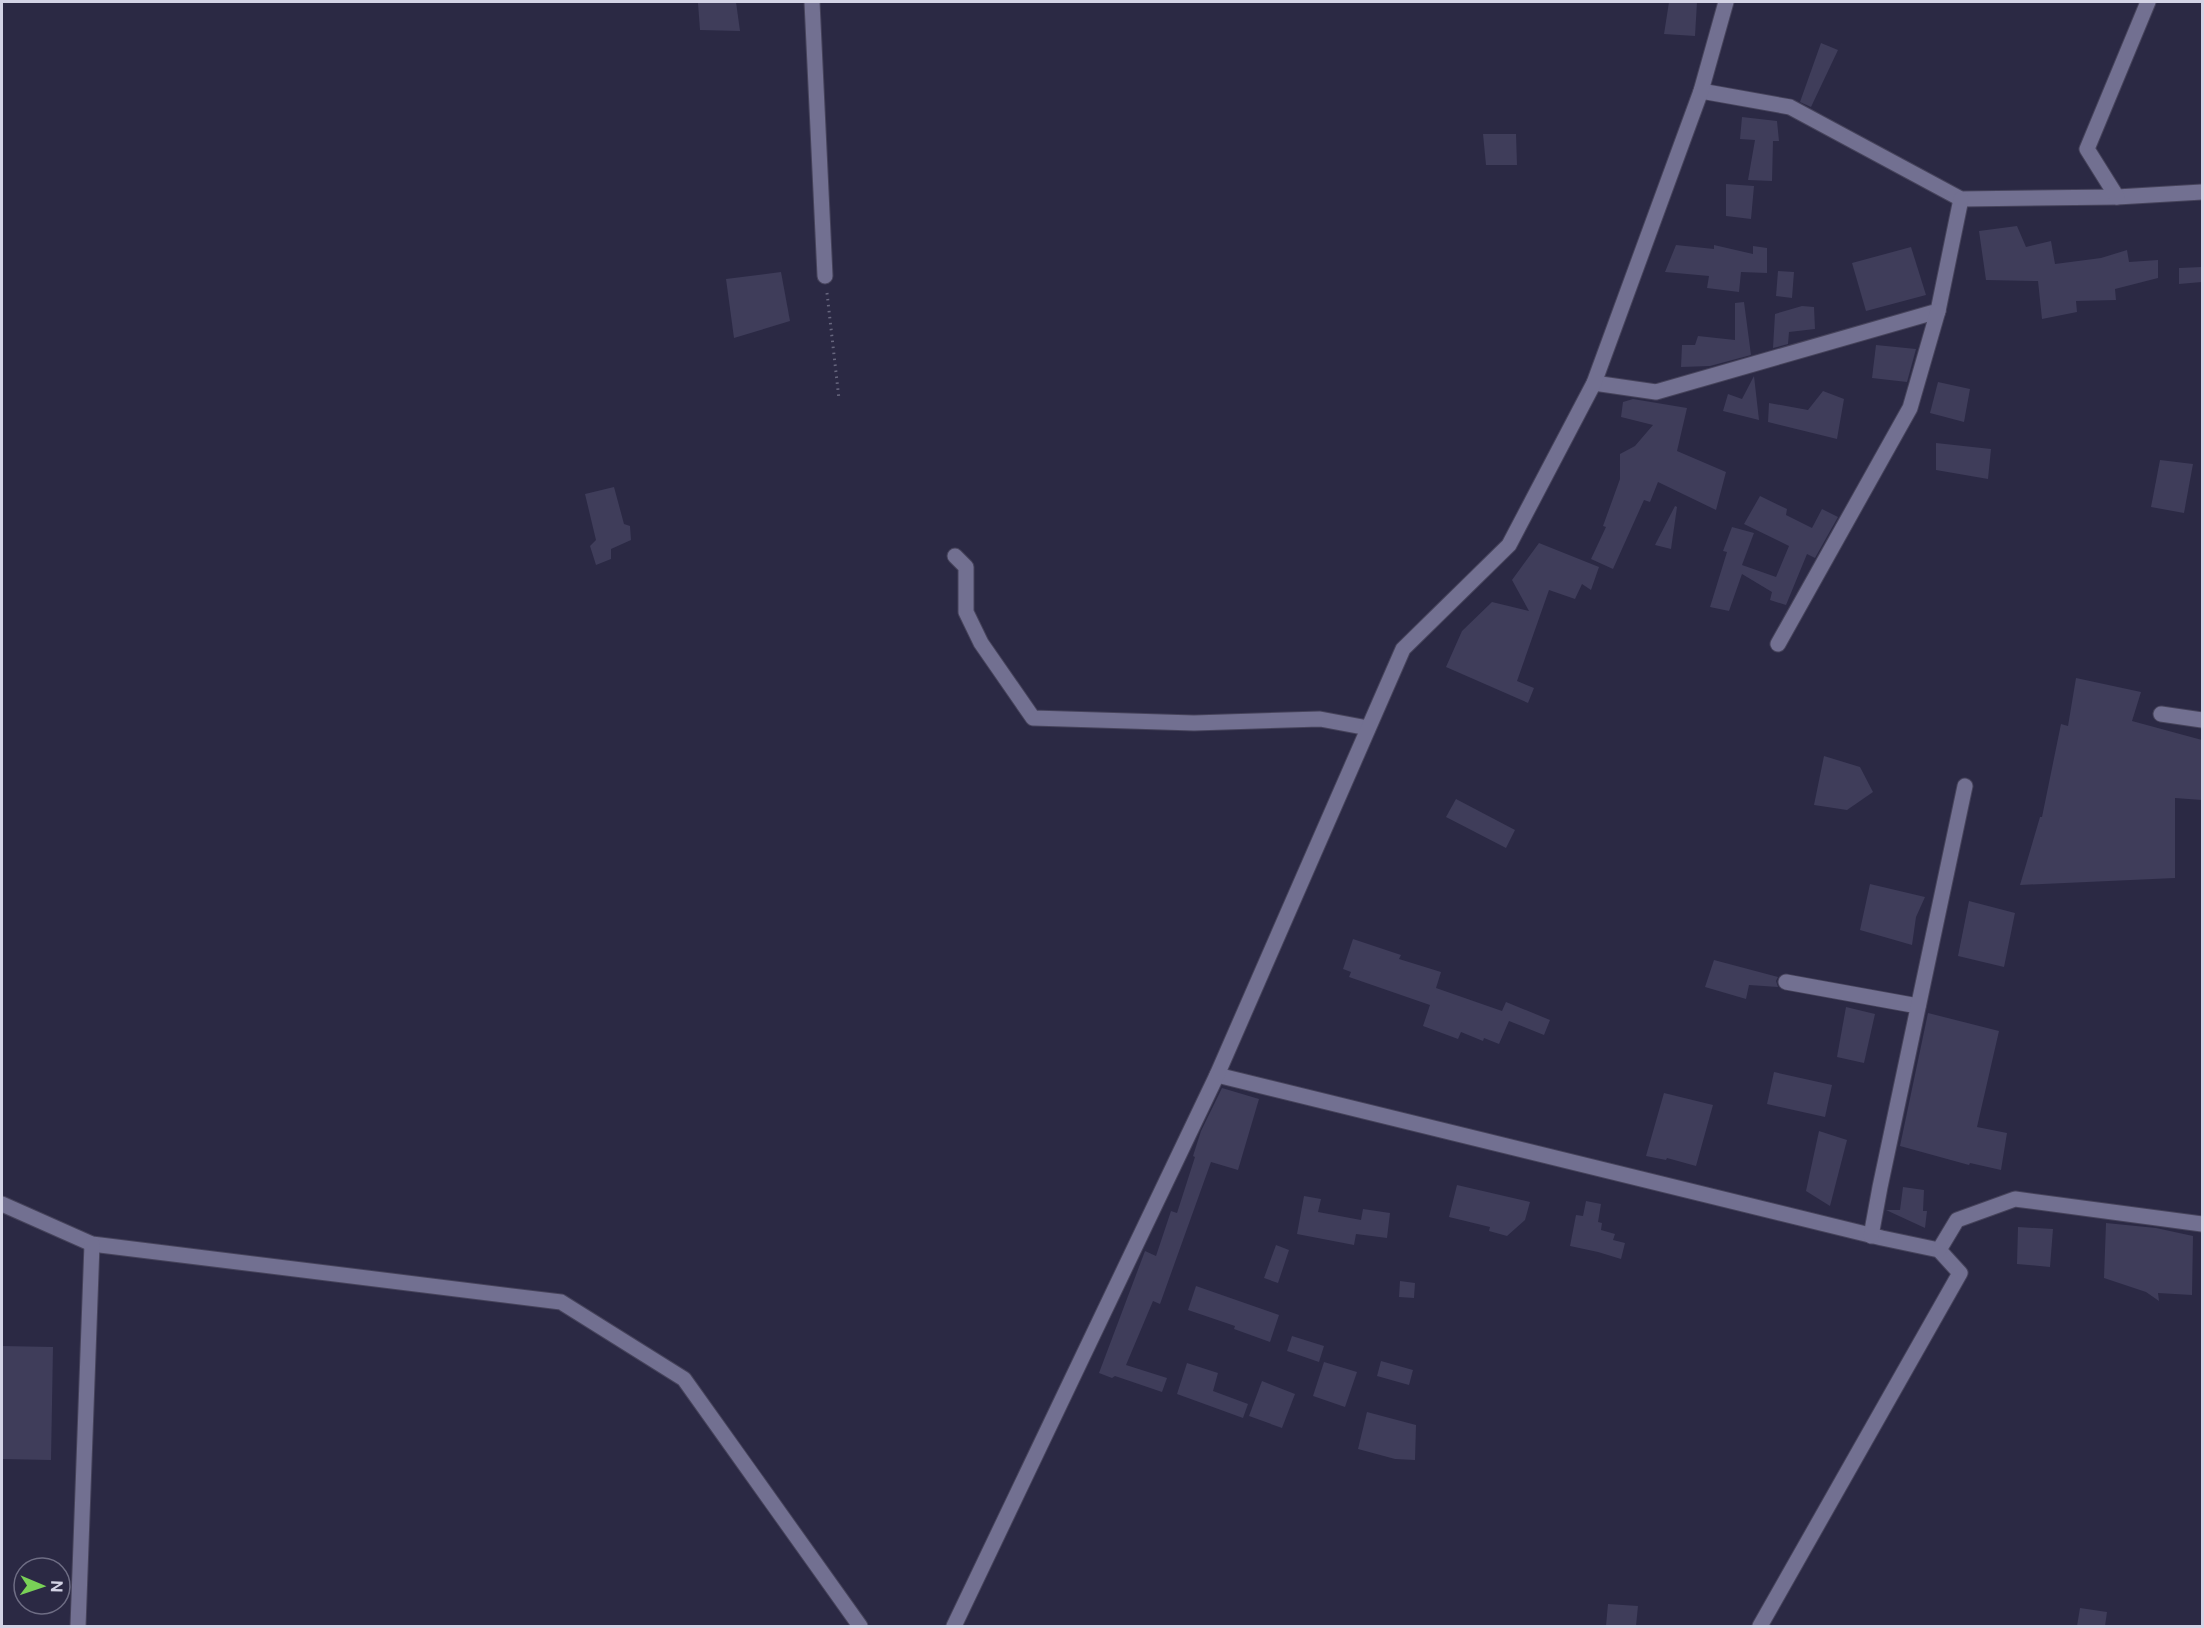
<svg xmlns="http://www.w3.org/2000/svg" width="2204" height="1628" font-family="'Public Sans',sans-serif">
<rect width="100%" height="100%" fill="#2b2944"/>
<g fill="#3f3d5a">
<polygon points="736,2 740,31 700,30 698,3"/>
<polygon points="1669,2 1697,2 1695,36 1664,34"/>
<polygon points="1821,43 1838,50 1811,107 1800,102"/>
<polygon points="1742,117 1777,121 1779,141 1773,141 1772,181 1748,180 1755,140 1740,139"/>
<polygon points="1483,134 1516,134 1517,165 1486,165"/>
<polygon points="1726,184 1754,186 1751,219 1726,216"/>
<polygon points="2017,226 2026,247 2051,241 2055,264 2101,258 2127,250 2129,262 2158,260 2158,278 2115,289 2116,300 2076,301 2077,312 2042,319 2038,281 1986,280 1979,231"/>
<polygon points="1676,245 1714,249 1714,245 1753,254 1753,246 1767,248 1767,273 1741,272 1739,292 1707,288 1709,276 1665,272"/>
<polygon points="1911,247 1926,295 1866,311 1852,263"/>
<polygon points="2202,267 2202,282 2179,284 2179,268"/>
<polygon points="1778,271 1794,272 1792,298 1776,296"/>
<polygon points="781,272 790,321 734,338 726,279"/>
<polygon points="1744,302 1751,355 1710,366 1681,367 1682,345 1695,345 1698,336 1735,340 1735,303"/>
<polygon points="1802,306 1814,307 1815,329 1789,332 1788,344 1773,348 1775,314"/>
<polygon points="1876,345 1916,349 1907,382 1872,378"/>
<polygon points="1754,376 1759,420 1723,411 1728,394 1742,399"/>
<polygon points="1938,382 1970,389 1964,422 1930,413"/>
<polygon points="1823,391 1844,399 1837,439 1768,422 1769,403 1808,410"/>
<polygon points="1633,399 1687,408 1677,451 1726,472 1716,510 1658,482 1650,502 1644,500 1613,569 1591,559 1606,527 1603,526 1620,479 1620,454 1635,446 1653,425 1621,417 1623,402"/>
<polygon points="1936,443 1991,449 1988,479 1936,470"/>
<polygon points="2160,460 2193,464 2184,513 2151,507"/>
<polygon points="614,487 624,524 630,526 631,540 611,549 611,559 596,565 590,546 596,540 585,494"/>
<polygon points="1760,496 1787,509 1786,515 1812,528 1822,509 1838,517 1815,558 1807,554 1786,605 1770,600 1772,592 1742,574 1729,611 1710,607 1727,552 1723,551 1732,527 1754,533 1742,565 1776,577 1789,546 1744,524"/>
<polygon points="1675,506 1677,507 1671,549 1655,545"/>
<polygon points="1539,543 1599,567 1591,590 1582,584 1575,599 1549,590 1517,681 1534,688 1528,703 1446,667 1462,631 1492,602 1529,611 1512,580"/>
<polygon points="2076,678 2141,692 2132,721 2202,740 2202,800 2175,798 2175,878 2020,885 2040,817 2042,817 2061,724 2068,726"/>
<polygon points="1824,756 1860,767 1873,792 1847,810 1814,805"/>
<polygon points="1456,799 1515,830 1506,848 1446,817"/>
<polygon points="1870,884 1925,897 1916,917 1912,945 1860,930"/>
<polygon points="1969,901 2015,913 2004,967 1958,956"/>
<polygon points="1353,939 1401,955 1399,959 1441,972 1436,988 1502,1011 1506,1002 1550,1020 1544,1035 1509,1021 1499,1044 1484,1038 1483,1041 1461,1032 1458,1039 1423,1026 1430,1005 1349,977 1351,972 1343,969"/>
<polygon points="1714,960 1778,977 1776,981 1778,987 1749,985 1746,999 1705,987"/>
<polygon points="1846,1007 1875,1014 1864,1063 1837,1057"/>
<polygon points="1928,1013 1999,1031 1977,1127 2007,1133 2001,1170 1970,1163 1969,1165 1900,1146"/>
<polygon points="1774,1072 1832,1085 1825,1117 1767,1104"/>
<polygon points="1222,1088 1259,1099 1238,1170 1211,1162 1160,1304 1153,1301 1126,1365 1167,1378 1162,1392 1115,1376 1112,1378 1099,1373 1145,1251 1156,1256 1171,1211 1177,1213 1195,1157 1193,1156 1201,1131"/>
<polygon points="1664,1093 1713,1105 1696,1166 1667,1158 1666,1160 1646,1156"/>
<polygon points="1819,1131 1847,1140 1830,1206 1806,1191"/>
<polygon points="1457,1185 1530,1202 1525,1220 1507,1236 1489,1231 1490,1227 1449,1217"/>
<polygon points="1903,1187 1924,1190 1923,1211 1927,1211 1925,1228 1886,1210 1900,1210"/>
<polygon points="1304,1196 1321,1199 1318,1212 1361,1220 1363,1209 1390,1213 1387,1238 1356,1234 1354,1245 1297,1234"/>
<polygon points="1586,1201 1601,1204 1598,1222 1602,1223 1601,1230 1615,1234 1613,1240 1625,1243 1621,1259 1598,1252 1570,1246 1576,1215 1583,1216"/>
<polygon points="2106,1223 2156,1228 2193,1236 2192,1295 2158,1293 2159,1301 2146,1292 2104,1278"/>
<polygon points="2018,1227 2053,1229 2050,1267 2017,1264"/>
<polygon points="1276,1245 1289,1250 1278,1283 1264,1278"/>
<polygon points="1400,1281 1415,1283 1414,1298 1399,1297"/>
<polygon points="1196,1286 1279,1315 1270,1342 1234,1329 1235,1326 1188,1310"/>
<polygon points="1292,1336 1324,1346 1319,1362 1287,1351"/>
<polygon points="2,1346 53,1347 51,1460 2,1459"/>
<polygon points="1381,1361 1413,1370 1409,1385 1377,1376"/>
<polygon points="1324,1362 1357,1372 1345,1407 1313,1396"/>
<polygon points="1187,1363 1218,1373 1213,1391 1248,1404 1243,1418 1177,1394"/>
<polygon points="1262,1381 1295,1394 1282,1428 1249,1416"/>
<polygon points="1367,1412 1416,1425 1415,1460 1395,1459 1358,1449"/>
<polygon points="1608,1604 1638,1606 1636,1626 1606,1626"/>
<polygon points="2080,1608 2107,1612 2105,1626 2077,1626"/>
</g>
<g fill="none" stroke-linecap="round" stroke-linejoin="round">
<g stroke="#46435b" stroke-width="17">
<g id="street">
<polyline points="812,2 825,276"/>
<polyline points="1701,91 1790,107 1961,199 2117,197 2202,192"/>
<polyline points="2117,197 2087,149 2148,2"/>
<polyline points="1594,383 1656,392 1938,311 1961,199"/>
<polyline points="955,556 966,567 966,612 981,643 1033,718 1194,723 1320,719 1368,728"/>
<polyline points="1778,644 1910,408 1938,311"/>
<polyline points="2161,714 2202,720"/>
<polyline points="1786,982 1918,1006"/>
<polyline points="1217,1075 1882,1238 1939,1250 1960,1273 1760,1626"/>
<polyline points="2,1204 92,1244 561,1302 684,1379 860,1626"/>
<polyline points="1871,1236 1880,1187 1965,786"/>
<polyline points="1939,1250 1957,1220 2015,1199 2202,1224"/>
<polyline points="78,1626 92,1244"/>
<polyline points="954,1626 1217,1075 1403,649 1509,545 1594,383 1701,91 1726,2"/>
</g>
</g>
<polyline stroke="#67667e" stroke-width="3" stroke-dasharray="1.5 4.5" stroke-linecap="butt" points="827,293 839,399"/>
<use href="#street" stroke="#727091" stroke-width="15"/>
</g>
<rect width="2204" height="1628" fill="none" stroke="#d3d3e5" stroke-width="6"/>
<g transform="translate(42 1586) rotate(92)"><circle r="28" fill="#2b2944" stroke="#6e6d84" stroke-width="1.5"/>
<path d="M0-4.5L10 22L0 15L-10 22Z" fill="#79d157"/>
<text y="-9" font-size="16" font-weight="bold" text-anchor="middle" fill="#d3d3e5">N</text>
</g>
</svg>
